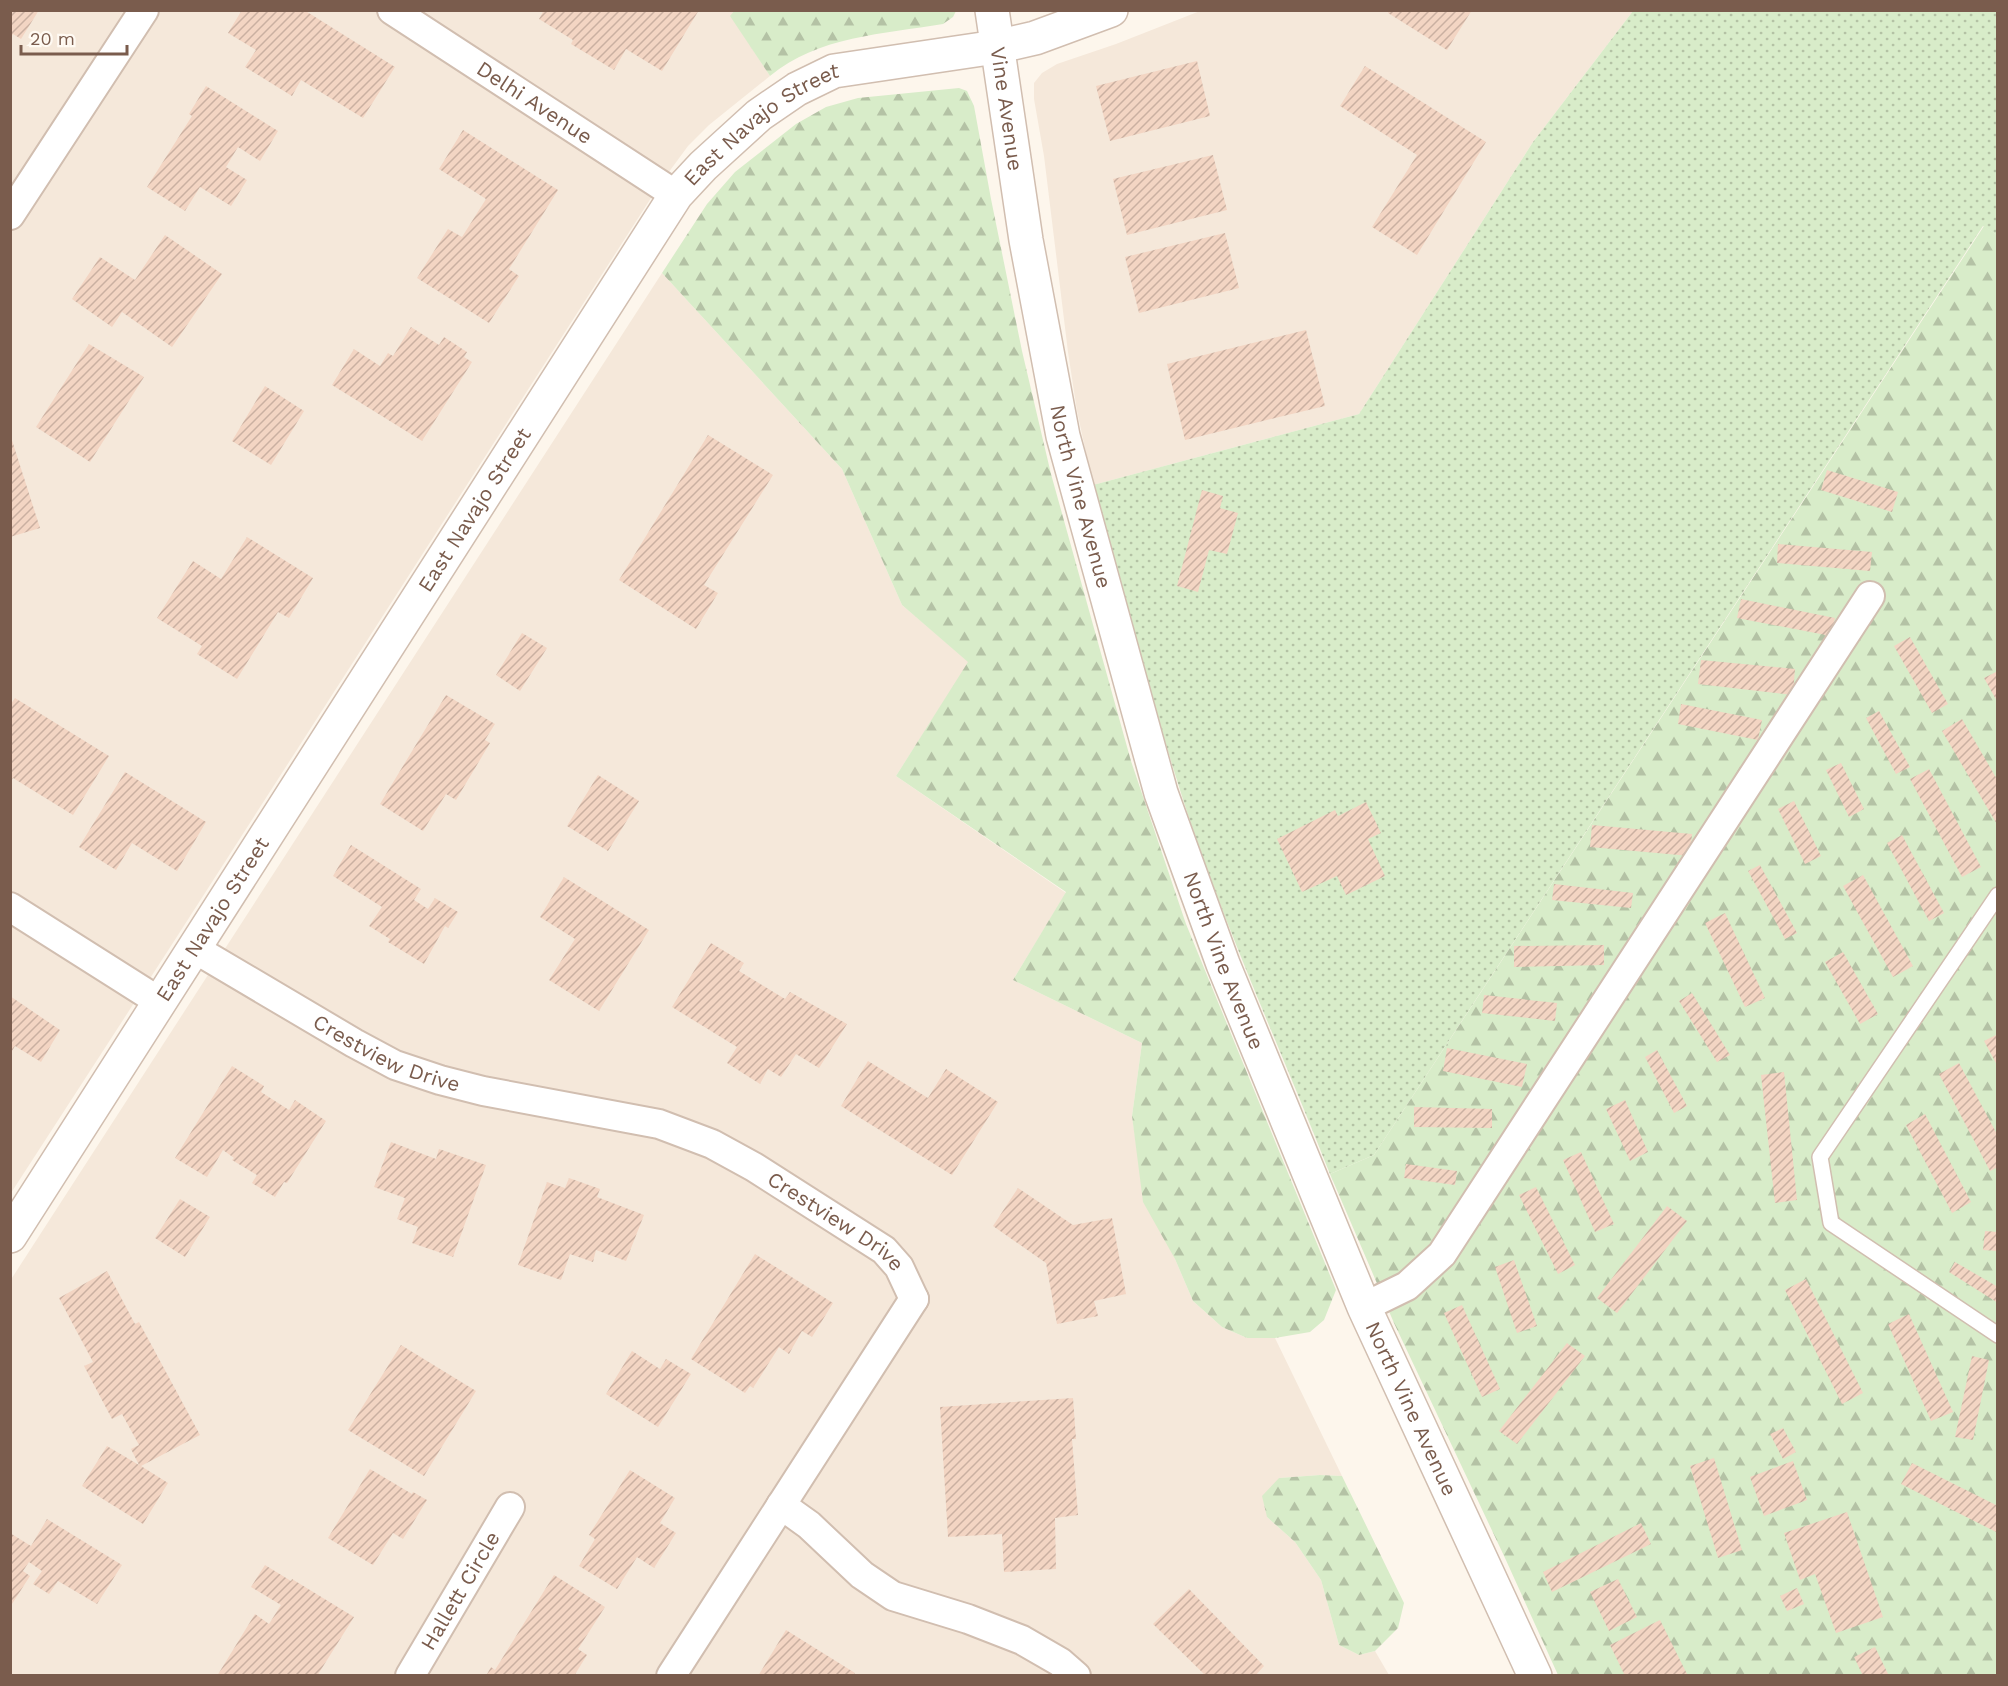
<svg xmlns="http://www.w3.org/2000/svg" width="2008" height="1686" font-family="'Work Sans',sans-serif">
<defs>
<pattern id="grass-dots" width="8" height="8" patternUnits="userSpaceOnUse" patternTransform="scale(1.5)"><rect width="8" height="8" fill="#d8ecc9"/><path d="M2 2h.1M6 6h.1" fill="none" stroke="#b4c2a5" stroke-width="1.8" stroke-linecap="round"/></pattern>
<pattern id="forest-firs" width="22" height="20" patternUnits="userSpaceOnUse" patternTransform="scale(1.5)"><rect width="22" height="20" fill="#d8ecc9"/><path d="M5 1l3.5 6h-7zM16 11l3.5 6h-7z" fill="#b4c2a5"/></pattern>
<pattern id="building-hatch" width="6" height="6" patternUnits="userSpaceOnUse" patternTransform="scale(1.5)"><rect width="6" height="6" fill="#f3d5c3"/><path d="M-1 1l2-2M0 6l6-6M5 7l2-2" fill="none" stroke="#cab0a1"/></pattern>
</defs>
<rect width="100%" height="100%" fill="#fdf6ec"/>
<g fill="#f5e8da">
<polygon points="11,11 735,11 731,16 770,76 709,125 688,146 660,184 169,949 11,1193"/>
<polygon points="1200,11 1633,11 1533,142 1359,414 1093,485 1077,411 1068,352 1044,156 1034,99 1034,83 1042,73 1057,64 1116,44"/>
<polygon points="662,273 842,469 902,605 969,662 896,776 1066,893 1013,980 1142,1043 1132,1116 1137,1150 1175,1259 1193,1301 1222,1327 1247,1338 1275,1338 1342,1476 1320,1475 1279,1478 1267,1517 1295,1542 1321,1580 1339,1645 1359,1655 1375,1651 1389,1675 11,1675 10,1281"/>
</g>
<path fill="url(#grass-dots)" d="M1633,11H1997V235L1983,226L1374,1155L1330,1174C1283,1055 1230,939 1189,818C1153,708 1124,596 1093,485L1359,414L1533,142Z"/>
<g fill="url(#forest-firs)">
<path d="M735,10H956V11L953,17L943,24C884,34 818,36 770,76L730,16Z"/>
<polygon points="959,88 967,91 974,106 991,199 1022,351 1051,474 1131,761 1186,924 1336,1290 1324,1320 1310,1332 1275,1338 1247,1338 1222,1327 1193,1301 1175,1259 1143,1202 1132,1116 1142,1043 1013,980 1066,892 896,776 968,662 902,605 842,469 662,273 707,204 735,172 796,124 826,107 858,98"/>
<polygon points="1984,226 1997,235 1997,1675 1558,1675 1505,1558 1394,1323 1330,1174 1374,1155"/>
<polygon points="1320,1475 1342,1476 1404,1603 1398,1628 1375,1651 1359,1655 1339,1645 1321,1580 1295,1542 1267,1517 1262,1496 1279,1478"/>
</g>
<g fill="url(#building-hatch)">
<polygon points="10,10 39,10 21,39 13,34 10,39"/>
<polygon points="242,10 304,10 395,67 363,118 301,80 292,96 245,67 256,50 228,33"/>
<polygon points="544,10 699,10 662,71 626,49 614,70 571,44 573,40 539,19"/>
<polygon points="1390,10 1472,10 1447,50 1388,13"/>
<polygon points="1197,61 1210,116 1110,141 1096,86"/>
<polygon points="1365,66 1486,142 1417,255 1372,227 1417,155 1340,106"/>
<polygon points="206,86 278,131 260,161 238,147 226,167 247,180 231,206 200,187 185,211 147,187 192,116 189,114"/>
<polygon points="463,130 558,190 509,269 519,276 489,323 417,278 448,229 462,237 486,199 439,169"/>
<polygon points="1213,155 1227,210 1127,235 1113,179"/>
<polygon points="1225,233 1239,288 1139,313 1125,257"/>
<polygon points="165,235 222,274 172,347 122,312 112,327 72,299 100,257 135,280"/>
<polygon points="411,327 439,345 444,337 467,352 464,357 472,362 422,441 332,385 354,349 380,366 388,353 393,356"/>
<polygon points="1306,330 1325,406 1185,440 1167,364"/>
<polygon points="89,344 144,377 90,462 36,427"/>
<polygon points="265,386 304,411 271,465 232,441"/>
<polygon points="10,434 40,528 10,537"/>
<polygon points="708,435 773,475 704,585 718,593 696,629 619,580"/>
<polygon points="1827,470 1898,492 1892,512 1821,490"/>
<polygon points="1202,490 1223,496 1220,508 1238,513 1227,554 1209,550 1198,592 1177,586"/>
<polygon points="247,537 313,578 289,618 278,612 237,679 197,654 202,646 157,618 193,561 221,579"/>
<polygon points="1778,544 1872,552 1870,571 1777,563"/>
<polygon points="1741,599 1835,618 1831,636 1737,618"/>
<polygon points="522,633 547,648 520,691 496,675"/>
<polygon points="1910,637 1948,704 1932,713 1894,646"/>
<polygon points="1701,660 1795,669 1793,695 1698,684"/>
<polygon points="1998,671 1998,703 1984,678"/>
<polygon points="446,695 495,724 485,740 490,743 456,800 446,794 423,831 380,804"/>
<polygon points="15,698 109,756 73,815 13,778 10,783 10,705"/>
<polygon points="1681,704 1762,720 1758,740 1678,724"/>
<polygon points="1879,711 1910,767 1896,774 1866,718"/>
<polygon points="1962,719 1998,781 1998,826 1942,731"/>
<polygon points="1841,763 1864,809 1849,817 1826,770"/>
<polygon points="1929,769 1981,867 1962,877 1910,779"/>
<polygon points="125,772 206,822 177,871 132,843 116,870 79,847"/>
<polygon points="598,775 639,801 608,851 567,826"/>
<polygon points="1794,801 1821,856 1805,864 1778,809"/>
<polygon points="1366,802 1381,833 1368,839 1385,876 1346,895 1337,876 1302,892 1277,839 1335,810 1338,816"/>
<polygon points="1592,825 1692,834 1690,856 1590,847"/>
<polygon points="1902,835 1944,913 1929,921 1887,843"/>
<polygon points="351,845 421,889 414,900 428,909 435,898 458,912 448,928 445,926 424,964 388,942 390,939 369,926 382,907 333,876"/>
<polygon points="1760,865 1797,933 1785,939 1748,871"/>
<polygon points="1863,875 1913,966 1893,977 1843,886"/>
<polygon points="564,877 649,930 599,1011 549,980 575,939 540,917"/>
<polygon points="1554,884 1633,893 1631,908 1552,900"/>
<polygon points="1725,913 1765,998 1745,1007 1705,923"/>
<polygon points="711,943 744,963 739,971 785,999 790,992 847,1024 819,1068 796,1054 781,1077 768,1069 760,1084 727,1063 737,1047 672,1007"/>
<polygon points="1604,945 1604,965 1514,967 1514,946"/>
<polygon points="1843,952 1878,1014 1860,1024 1825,962"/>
<polygon points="1692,993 1730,1055 1717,1062 1679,1001"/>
<polygon points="1484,995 1557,1003 1555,1021 1482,1013"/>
<polygon points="10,996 60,1030 41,1062 15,1046 10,1054"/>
<polygon points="1998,1034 1998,1067 1984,1041"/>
<polygon points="1447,1048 1527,1064 1522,1087 1443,1071"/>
<polygon points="1657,1050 1687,1106 1674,1113 1645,1057"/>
<polygon points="868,1061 928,1098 946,1069 998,1102 952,1175 841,1106"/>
<polygon points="1959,1063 1998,1136 1998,1167 1990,1171 1939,1074"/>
<polygon points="232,1066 264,1086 261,1092 289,1110 295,1100 326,1121 287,1183 284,1182 275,1197 252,1183 257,1175 232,1160 234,1158 223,1150 207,1177 175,1158"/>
<polygon points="1784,1072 1797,1200 1775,1203 1761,1075"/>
<polygon points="1625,1100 1648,1152 1630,1161 1606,1109"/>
<polygon points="1414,1107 1492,1109 1492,1128 1414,1127"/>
<polygon points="1925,1114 1971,1202 1952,1213 1906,1125"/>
<polygon points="391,1142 436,1159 439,1149 486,1165 453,1257 412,1243 418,1227 397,1219 405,1198 374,1187"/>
<polygon points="1581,1152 1614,1224 1595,1232 1563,1160"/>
<polygon points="1406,1164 1457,1171 1455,1185 1404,1178"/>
<polygon points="569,1178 600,1189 597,1197 644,1215 626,1261 596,1250 593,1262 570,1254 561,1280 518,1265 547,1182 565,1188"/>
<polygon points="1536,1187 1575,1265 1558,1274 1519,1195"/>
<polygon points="1018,1188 1073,1225 1112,1218 1126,1294 1094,1301 1098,1316 1057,1324 1046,1263 993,1226"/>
<polygon points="180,1199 210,1217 185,1257 155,1238"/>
<polygon points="1667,1206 1687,1221 1617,1313 1597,1298"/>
<polygon points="1985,1231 1998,1232 1998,1251 1983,1250"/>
<polygon points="755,1254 833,1303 812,1337 802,1331 789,1354 779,1347 753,1388 750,1386 745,1393 691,1359"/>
<polygon points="1514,1260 1537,1326 1517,1333 1495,1267"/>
<polygon points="1955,1262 1998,1287 1998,1303 1949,1272"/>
<polygon points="107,1271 135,1324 139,1322 200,1435 141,1466 168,1483 143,1524 82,1486 107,1446 139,1465 131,1449 139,1445 122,1414 112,1419 84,1366 93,1362 59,1298"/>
<polygon points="1806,1279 1863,1393 1842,1404 1785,1290"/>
<polygon points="1462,1305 1500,1389 1482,1397 1444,1313"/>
<polygon points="1909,1314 1953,1412 1931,1421 1888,1324"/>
<polygon points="1567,1343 1585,1356 1517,1444 1499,1431"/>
<polygon points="401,1345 476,1391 424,1476 348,1430"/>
<polygon points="632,1351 660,1369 666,1359 691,1374 658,1427 606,1394"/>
<polygon points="1972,1356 1989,1360 1973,1440 1955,1437"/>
<polygon points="1073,1398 1076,1439 1072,1439 1078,1515 1055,1518 1056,1569 1004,1572 1002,1534 948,1537 940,1407"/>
<polygon points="1783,1428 1796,1452 1783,1459 1770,1434"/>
<polygon points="1714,1458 1742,1550 1718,1558 1690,1466"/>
<polygon points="1793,1461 1807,1500 1764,1516 1750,1477"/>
<polygon points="1912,1463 1998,1506 1998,1533 1901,1484"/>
<polygon points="370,1469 412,1494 413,1492 427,1500 403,1539 393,1533 373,1565 328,1538"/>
<polygon points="630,1470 675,1498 660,1523 676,1533 654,1568 637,1557 617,1589 579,1566 595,1539 589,1535"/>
<polygon points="1847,1512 1883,1617 1836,1633 1815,1574 1800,1580 1784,1533"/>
<polygon points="47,1519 122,1565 97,1604 58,1581 49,1594 33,1584 42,1571 29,1562 23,1571 30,1576 10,1607 10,1533 31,1546"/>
<polygon points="1641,1523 1651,1544 1552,1592 1543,1572"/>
<polygon points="265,1565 291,1581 292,1579 354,1617 317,1676 217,1676 255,1614 269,1624 281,1605 251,1587"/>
<polygon points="554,1575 605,1607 578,1649 587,1655 574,1676 486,1676 491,1667 495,1670"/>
<polygon points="1618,1579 1637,1617 1609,1631 1590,1592"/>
<polygon points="1797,1588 1804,1604 1787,1611 1780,1596"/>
<polygon points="1189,1589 1264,1666 1255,1676 1206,1676 1153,1624"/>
<polygon points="1660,1620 1688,1676 1625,1676 1610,1645"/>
<polygon points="786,1630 855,1673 853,1676 758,1676"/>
<polygon points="1875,1647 1889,1676 1863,1676 1854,1657"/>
</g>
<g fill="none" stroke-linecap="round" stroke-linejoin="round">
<g stroke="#d1beb0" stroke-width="18">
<polyline id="service" points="1998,895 1820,1157 1831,1223 1998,1335"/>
</g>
<g stroke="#d1beb0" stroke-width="32">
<g id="minor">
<path id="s1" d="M392,10L676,195"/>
<polyline points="10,215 144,10"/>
<polyline points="10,907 160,1002"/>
<path id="s2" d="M195,949L354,1043L395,1065L440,1080L483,1091L659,1124L712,1144L754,1167L884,1250L899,1267L914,1299"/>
<polyline points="1364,1307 1407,1286 1442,1254 1870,596"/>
<polyline points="781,1505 809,1525 862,1575 893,1596 968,1619 1022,1640 1060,1662 1076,1676"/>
<path id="s3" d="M410,1676L510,1507"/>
<polyline points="671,1676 914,1299"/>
</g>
</g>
<g stroke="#d1beb0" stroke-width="36">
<g id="tertiary">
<path id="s4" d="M992,10L1026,240L1063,436L1161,793L1223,964L1364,1307L1535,1676"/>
<path id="s5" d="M10,1236L676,195L703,166L759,115L797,89L834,71L996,47L1035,38L1111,10"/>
</g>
</g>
<use href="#service" stroke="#fff" stroke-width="15"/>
<use href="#minor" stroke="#fff" stroke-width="28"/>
<use href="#tertiary" stroke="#fff" stroke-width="33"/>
</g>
<g text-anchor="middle" stroke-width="4.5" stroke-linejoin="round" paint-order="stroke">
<g font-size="21" fill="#7a5c4d" stroke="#fffaf3">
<text dy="7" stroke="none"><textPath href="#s1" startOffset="170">Delhi Avenue</textPath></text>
<text dy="7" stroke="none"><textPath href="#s4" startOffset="100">Vine Avenue</textPath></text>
<text dy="7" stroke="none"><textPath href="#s5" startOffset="1348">East Navajo Street</textPath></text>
<text dy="7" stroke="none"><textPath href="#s4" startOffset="495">North Vine Avenue</textPath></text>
<text dy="7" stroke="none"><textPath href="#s5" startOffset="862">East Navajo Street</textPath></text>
<text dy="7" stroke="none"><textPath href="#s5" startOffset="376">East Navajo Street</textPath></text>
<text dy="7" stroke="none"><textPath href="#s4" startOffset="981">North Vine Avenue</textPath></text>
<text dy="7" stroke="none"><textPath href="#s2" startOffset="219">Crestview Drive</textPath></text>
<text dy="7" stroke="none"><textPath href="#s2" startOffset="705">Crestview Drive</textPath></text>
<text dy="7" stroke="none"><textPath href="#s4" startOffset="1467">North Vine Avenue</textPath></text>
<text dy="7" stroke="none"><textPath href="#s3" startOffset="99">Hallett Circle</textPath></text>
</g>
</g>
<rect width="2008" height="1686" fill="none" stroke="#7a5c4d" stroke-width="24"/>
<path d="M21 45v9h106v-9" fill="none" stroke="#7a5c4d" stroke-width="3"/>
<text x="30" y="45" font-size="18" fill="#7a5c4d" stroke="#fffaf3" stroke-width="4.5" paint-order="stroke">20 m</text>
</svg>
